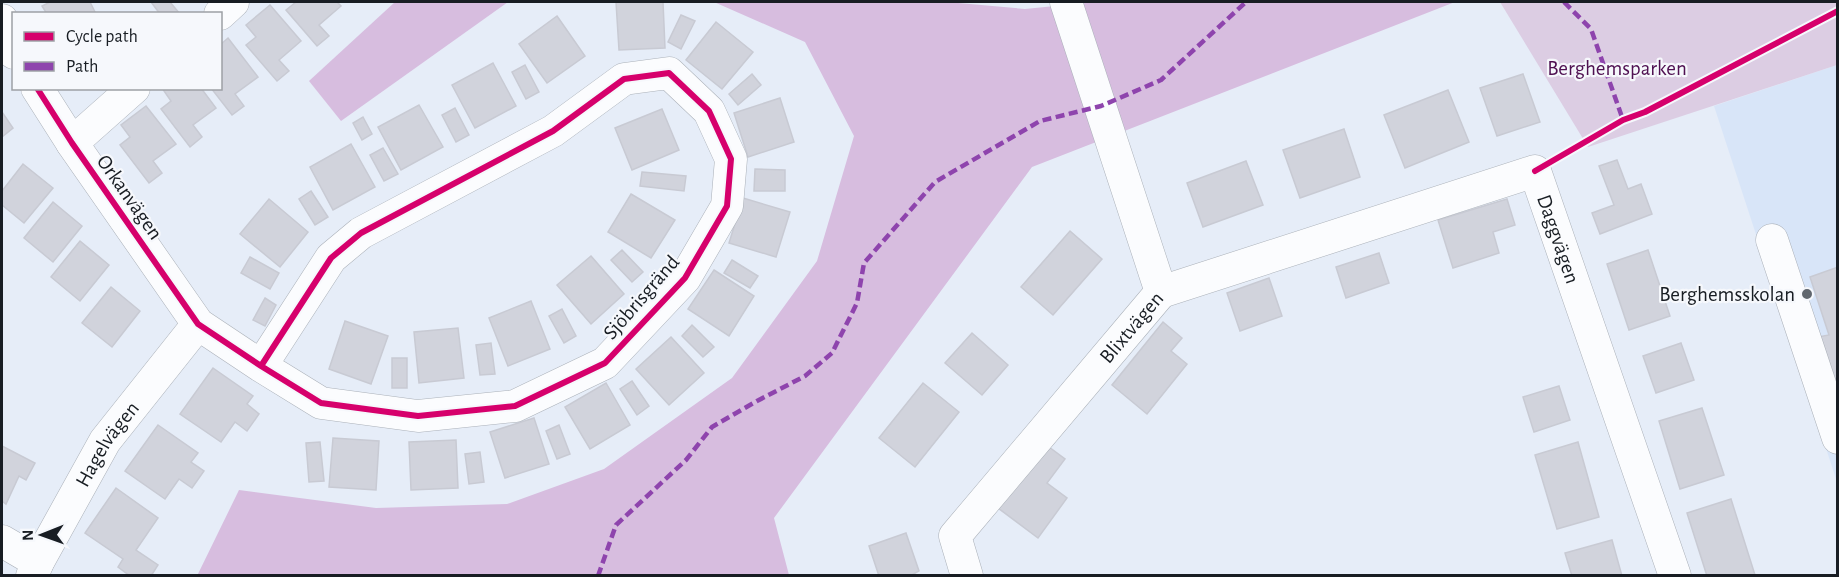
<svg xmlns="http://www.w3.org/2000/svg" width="1839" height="577" font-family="'Alegreya Sans',sans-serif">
<rect width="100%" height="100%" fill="#e6edf8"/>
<polygon fill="#d8e5f8" points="1837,65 1837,482 1714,106"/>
<polygon fill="#dccde3" points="1500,2 1837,2 1837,65 1588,147"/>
<g fill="#d7bddf">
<polygon points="395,2 508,2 341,121 309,81"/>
<polygon points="714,2 947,2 1025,9 1095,2 1455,2 1032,167 774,518 789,575 197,576 239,490 376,508 507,504 604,469 732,378 817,261 854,136 805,42"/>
</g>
<g fill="#d1d3dc" stroke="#c8cad3" stroke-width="1.5">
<polygon points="50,2 90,2 96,14 47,14 42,6"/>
<polygon points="151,2 170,2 180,14 160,14"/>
<polygon points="296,2 337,2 341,6 319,25 329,36 317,46 286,10"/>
<polygon points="616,2 663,2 665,48 619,50"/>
<polygon points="270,5 301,41 279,60 289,71 277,81 246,45 256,37 246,25"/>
<polygon points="681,15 695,21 681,49 668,42"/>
<polygon points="557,16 585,56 547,83 519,44"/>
<polygon points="716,22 753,52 722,89 686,60"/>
<polygon points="228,38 258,77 235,94 244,106 232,115 211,88 220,88 220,45"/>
<polygon points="493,63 516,106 475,128 452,85"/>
<polygon points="525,65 539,92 526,99 512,72"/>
<polygon points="752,74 761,85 738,105 729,94"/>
<polygon points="1523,74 1540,122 1497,136 1480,88"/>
<polygon points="162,88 201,88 216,108 193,125 202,137 190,147 161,109 171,101"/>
<polygon points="1448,90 1469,142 1405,168 1384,115"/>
<polygon points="780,98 794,142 748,157 734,113"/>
<polygon points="419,105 443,147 401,170 378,127"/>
<polygon points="146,106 176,144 153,161 162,173 149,183 120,145 130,137 121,125"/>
<polygon points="455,108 469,135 456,142 442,115"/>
<polygon points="662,109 679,150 632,170 615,128"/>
<polygon points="2,112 13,128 2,137"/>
<polygon points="363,117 372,134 362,140 353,123"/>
<polygon points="1344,129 1360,177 1300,198 1283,150"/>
<polygon points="351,144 375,187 333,210 310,167"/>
<polygon points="383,148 398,174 384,181 370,155"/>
<polygon points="1617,160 1628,189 1641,184 1652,214 1600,234 1592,213 1614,205 1599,166"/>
<polygon points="1246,161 1263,205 1203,227 1187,183"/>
<polygon points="23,164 53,188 24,223 2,205 2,191"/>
<polygon points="755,169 785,170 785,191 754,191"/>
<polygon points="642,172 686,176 684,191 640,186"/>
<polygon points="311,191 328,217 315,225 299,199"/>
<polygon points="631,194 675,220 651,258 608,232"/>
<polygon points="743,198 790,212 776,257 729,243"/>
<polygon points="269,199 308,232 280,267 240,234"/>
<polygon points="1507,199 1515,225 1493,232 1499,253 1453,268 1438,220"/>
<polygon points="53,202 82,226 53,262 24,238"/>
<polygon points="1070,231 1102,259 1053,315 1021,287"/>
<polygon points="80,241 109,265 80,301 51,277"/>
<polygon points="622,250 643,272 632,282 611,260"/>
<polygon points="1648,250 1670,316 1629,330 1607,264"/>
<polygon points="1379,253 1389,283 1346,298 1336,267"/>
<polygon points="591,256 624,294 591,324 557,285"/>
<polygon points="250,257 279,273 270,289 241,273"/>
<polygon points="732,260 758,276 750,288 724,273"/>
<polygon points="1838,267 1838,396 1818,337 1829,335 1810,277"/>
<polygon points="714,270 754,296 729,336 688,309"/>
<polygon points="1269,278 1282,316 1240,331 1227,293"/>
<polygon points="111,287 140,311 112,347 82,323"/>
<polygon points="265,298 276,305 265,326 253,320"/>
<polygon points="531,301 550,349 508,366 489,318"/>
<polygon points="562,309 576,336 564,343 549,316"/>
<polygon points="345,321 388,336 371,384 329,369"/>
<polygon points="1163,322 1182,338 1171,351 1187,364 1147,414 1112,385"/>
<polygon points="692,325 714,347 703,357 682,336"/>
<polygon points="458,328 464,378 419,383 414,332"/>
<polygon points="972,333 1008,365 982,395 945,363"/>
<polygon points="671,337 704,373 669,405 636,369"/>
<polygon points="491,343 495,374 480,375 476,345"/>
<polygon points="1681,343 1694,380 1656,393 1643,356"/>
<rect x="392" y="358" width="15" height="30"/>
<polygon points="213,368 253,396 247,404 259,414 247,431 235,422 221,442 180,414"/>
<polygon points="632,381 649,406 637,415 620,389"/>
<polygon points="606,383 630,425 590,449 565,407"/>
<polygon points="923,383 959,412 915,467 879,438"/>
<polygon points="1559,386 1570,420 1534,432 1523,397"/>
<polygon points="1702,408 1724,475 1680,489 1659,421"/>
<polygon points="534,418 549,464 505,478 490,432"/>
<polygon points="158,425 198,453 191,462 204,471 192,488 179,479 165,499 125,471"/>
<polygon points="559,425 570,454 557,459 546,431"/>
<polygon points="333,438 379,441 376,490 329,487"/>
<polygon points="456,440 458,488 411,490 409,442"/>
<polygon points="320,442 324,481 309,482 306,443"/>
<polygon points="1578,442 1599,517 1557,529 1535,455"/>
<polygon points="1045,444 1065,459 1047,483 1067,498 1038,538 998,508"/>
<polygon points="2,446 35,463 26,480 19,476 6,504 2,501"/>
<polygon points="480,452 484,482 469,484 465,454"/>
<polygon points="116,488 158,518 136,550 158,565 151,576 130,576 118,567 123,559 85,533"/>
<polygon points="1731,499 1755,575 1707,576 1687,513"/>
<polygon points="906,533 919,571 910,576 879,576 869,546"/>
<polygon points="1612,540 1622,576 1572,576 1565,553"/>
</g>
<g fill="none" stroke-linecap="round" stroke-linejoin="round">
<g stroke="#abb1b9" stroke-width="33">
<g id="minor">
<polyline points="220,14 233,2"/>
<polyline points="2,20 14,53"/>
<polyline points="37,88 72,143 198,324 261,366 321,403 418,416 515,406 605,363 685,278 727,206 731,159 709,111 669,73 624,79 553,131 361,233 331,258 261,366"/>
<polyline points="72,143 134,88"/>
<polyline points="1772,240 1838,438"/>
<path id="s1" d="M1161,292L1535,171L1675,576"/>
<polyline points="2,541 38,562"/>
<path id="s2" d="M32,576L38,562L105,441L198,324"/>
<path id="s3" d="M967,576L955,536L1161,292L1066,2"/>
</g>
</g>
<use href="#minor" stroke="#fbfcfe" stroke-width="32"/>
<g stroke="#8e44ad" stroke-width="4.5" stroke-dasharray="9 4.5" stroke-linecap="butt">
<polyline points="1564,2 1591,29 1623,120"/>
<polyline points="598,576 616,525 686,460 712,427 757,401 805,376 832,353 857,303 864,263 935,182 1040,121 1101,106 1161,80 1246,2"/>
</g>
<g stroke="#f6f8fc" stroke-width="10">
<g id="cycleway">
<polyline points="37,88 72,143 198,324 261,366 321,403 418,416 515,406 605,363 685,278 727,206 731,159 709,111 669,73 624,79 553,131 361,233 331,258 261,366"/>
<polyline points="1535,171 1623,120 1645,112 1838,11"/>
</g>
</g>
<use href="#cycleway" stroke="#d6006c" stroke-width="6"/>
</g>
<circle fill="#60666e" stroke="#f6f8fc" stroke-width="2" cx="1807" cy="294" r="6"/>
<g text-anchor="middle" stroke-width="4.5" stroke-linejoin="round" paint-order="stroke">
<g font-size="21" fill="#4f1051" stroke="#f6f8fc">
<text x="1617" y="75">Berghemsparken</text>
</g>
<g font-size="21" fill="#181d23" stroke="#f6f8fc">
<text transform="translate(130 197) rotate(55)" y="7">Orkanvägen</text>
<text dy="7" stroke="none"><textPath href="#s1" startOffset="465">Daggvägen</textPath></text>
<text transform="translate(641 297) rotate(-49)" y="7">Sjöbrisgränd</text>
<text dy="7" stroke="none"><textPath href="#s3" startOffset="315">Blixtvägen</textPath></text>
<text dy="7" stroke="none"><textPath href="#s2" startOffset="152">Hagelvägen</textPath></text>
</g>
<g font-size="21" fill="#181d23" stroke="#f6f8fc" text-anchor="end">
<text x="1795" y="301">Berghemsskolan</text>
</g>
</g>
<rect width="1839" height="577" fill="none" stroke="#181d23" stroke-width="6"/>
<rect x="12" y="12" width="210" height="78" fill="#f6f8fc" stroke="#9da0a5" stroke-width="1.5"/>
<rect x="24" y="32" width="30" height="9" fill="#d6006c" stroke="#9da0a5" stroke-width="1.5"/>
<text x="66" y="42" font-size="18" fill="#181d23">Cycle path</text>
<rect x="24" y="62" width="30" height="9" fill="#8e44ad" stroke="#9da0a5" stroke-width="1.5"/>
<text x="66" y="72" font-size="18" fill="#181d23">Path</text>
<g transform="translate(42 535) rotate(269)" stroke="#f6f8fc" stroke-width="4.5" paint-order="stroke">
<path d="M0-4.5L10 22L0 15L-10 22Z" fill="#181d23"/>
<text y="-9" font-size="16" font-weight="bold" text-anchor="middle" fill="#181d23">N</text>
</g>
</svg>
